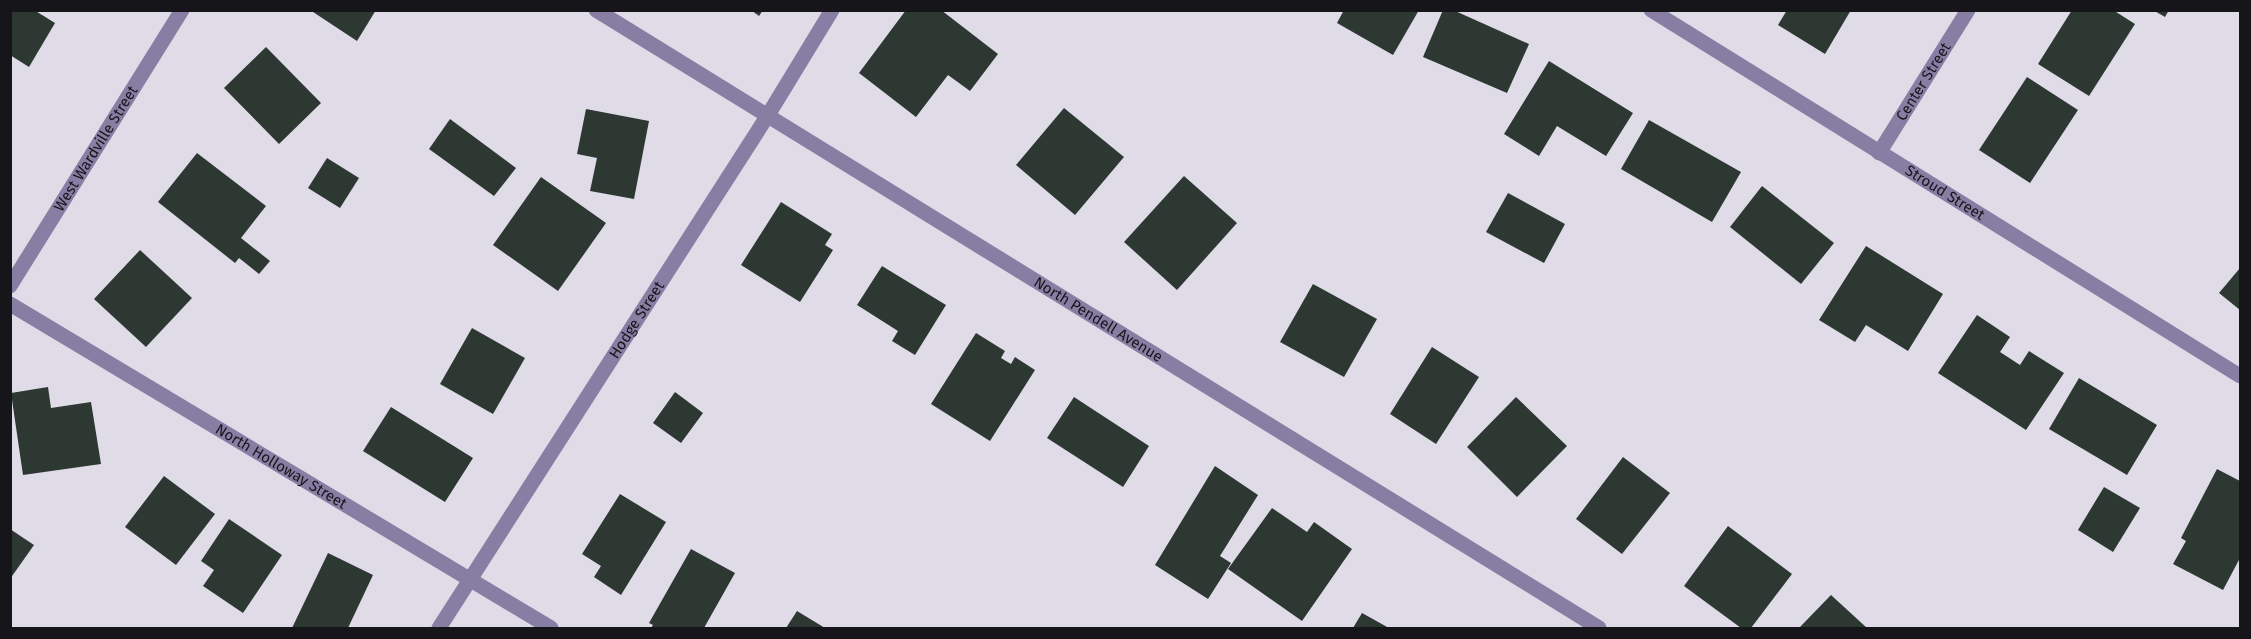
<svg xmlns="http://www.w3.org/2000/svg" width="2251" height="639" font-family="'Fira Sans',sans-serif">
<rect width="100%" height="100%" fill="#dfdce8"/>
<g fill="#2e3833">
<polygon points="10,10 34,10 55,23 29,67 10,55"/>
<polygon points="310,10 376,10 357,41"/>
<polygon points="751,10 763,10 759,16"/>
<polygon points="906,10 941,10 998,54 970,91 948,75 916,117 859,73"/>
<polygon points="1344,10 1419,10 1393,55 1337,23"/>
<polygon points="1443,10 1453,10 1529,44 1507,93 1423,57"/>
<polygon points="1787,10 1851,10 1825,54 1778,25"/>
<polygon points="2072,10 2113,10 2135,24 2089,96 2038,64"/>
<polygon points="2153,10 2169,10 2165,17"/>
<polygon points="266,47 321,103 279,144 224,88"/>
<polygon points="1549,61 1633,113 1606,156 1557,126 1539,156 1504,134"/>
<polygon points="2027,77 2078,110 2030,183 1979,150"/>
<polygon points="1064,108 1124,157 1075,215 1016,165"/>
<polygon points="586,109 649,121 634,199 590,191 597,158 577,154"/>
<polygon points="450,119 516,168 494,196 429,149"/>
<polygon points="1649,120 1741,172 1712,222 1621,169"/>
<polygon points="197,153 266,206 241,238 270,261 259,274 239,258 235,263 158,202"/>
<polygon points="327,158 359,178 340,208 308,188"/>
<polygon points="1184,176 1237,223 1177,290 1124,242"/>
<polygon points="541,177 606,223 558,291 493,245"/>
<polygon points="1762,186 1834,243 1801,284 1730,227"/>
<polygon points="1508,193 1565,224 1544,263 1486,232"/>
<polygon points="781,202 832,234 825,245 833,250 800,302 741,265"/>
<polygon points="1866,246 1943,294 1908,351 1866,325 1855,342 1819,320"/>
<polygon points="140,250 192,298 146,347 94,299"/>
<polygon points="882,266 946,305 915,355 892,341 898,331 857,305"/>
<polygon points="2240,268 2240,310 2219,293"/>
<polygon points="1313,284 1377,319 1344,377 1280,342"/>
<polygon points="1977,315 2010,337 2000,352 2020,365 2029,351 2064,373 2026,430 1938,373"/>
<polygon points="472,328 525,358 493,414 440,384"/>
<polygon points="976,333 1005,351 1001,358 1011,364 1015,357 1035,370 990,441 931,404"/>
<polygon points="1432,347 1479,377 1436,444 1390,414"/>
<polygon points="2079,378 2157,425 2127,475 2049,429"/>
<polygon points="48,387 51,408 91,402 101,464 23,475 11,393"/>
<polygon points="675,392 703,413 681,443 653,423"/>
<polygon points="1074,397 1149,446 1123,487 1047,438"/>
<polygon points="1516,397 1567,446 1517,497 1467,447"/>
<polygon points="391,407 473,458 445,502 363,451"/>
<polygon points="1623,457 1670,493 1622,554 1576,519"/>
<polygon points="1215,466 1258,495 1220,556 1231,563 1208,599 1155,565"/>
<polygon points="2217,469 2240,481 2240,558 2223,590 2173,564 2186,541 2181,538"/>
<polygon points="164,476 215,514 176,565 125,527"/>
<polygon points="2104,487 2140,508 2113,552 2078,530"/>
<polygon points="620,494 666,522 621,595 594,577 601,566 582,554"/>
<polygon points="1272,508 1307,532 1314,522 1352,549 1302,621 1228,569"/>
<polygon points="229,519 282,555 243,613 203,586 214,570 201,561"/>
<polygon points="1728,526 1792,574 1751,628 1741,628 1684,586"/>
<polygon points="10,529 34,545 10,579"/>
<polygon points="691,549 735,573 704,628 651,628 653,625 649,623"/>
<polygon points="328,553 373,575 348,628 292,628"/>
<polygon points="1831,595 1867,628 1799,628"/>
<polygon points="797,611 825,628 786,628"/>
<polygon points="1362,613 1389,628 1353,628"/>
</g>
<g fill="none" stroke-linecap="round" stroke-linejoin="round">
<g stroke="#887ea4" stroke-width="15">
<path id="s1" d="M596,10L1599,628"/>
<path id="s2" d="M1651,10L2240,376"/>
<path id="s3" d="M1879,153L1968,10"/>
<path id="s4" d="M10,286L182,10"/>
<path id="s5" d="M10,304L551,628"/>
<path id="s6" d="M439,628L768,115L832,10"/>
</g>
</g>
<g text-anchor="middle" stroke-width="6" stroke-linejoin="round" paint-order="stroke">
<g font-size="15" fill="#161519" stroke="#fff">
<text dy="5" stroke="none"><textPath href="#s3" startOffset="84">Center Street</textPath></text>
<text dy="5" stroke="none"><textPath href="#s4" startOffset="162">West Wardville Street</textPath></text>
<text dy="5" stroke="none"><textPath href="#s2" startOffset="346">Stroud Street</textPath></text>
<text dy="5" stroke="none"><textPath href="#s1" startOffset="590">North Pendell Avenue</textPath></text>
<text dy="5" stroke="none"><textPath href="#s6" startOffset="366">Hodge Street</textPath></text>
<text dy="5" stroke="none"><textPath href="#s5" startOffset="316">North Holloway Street</textPath></text>
</g>
</g>
<rect width="2251" height="639" fill="none" stroke="#161519" stroke-width="24"/>
</svg>
